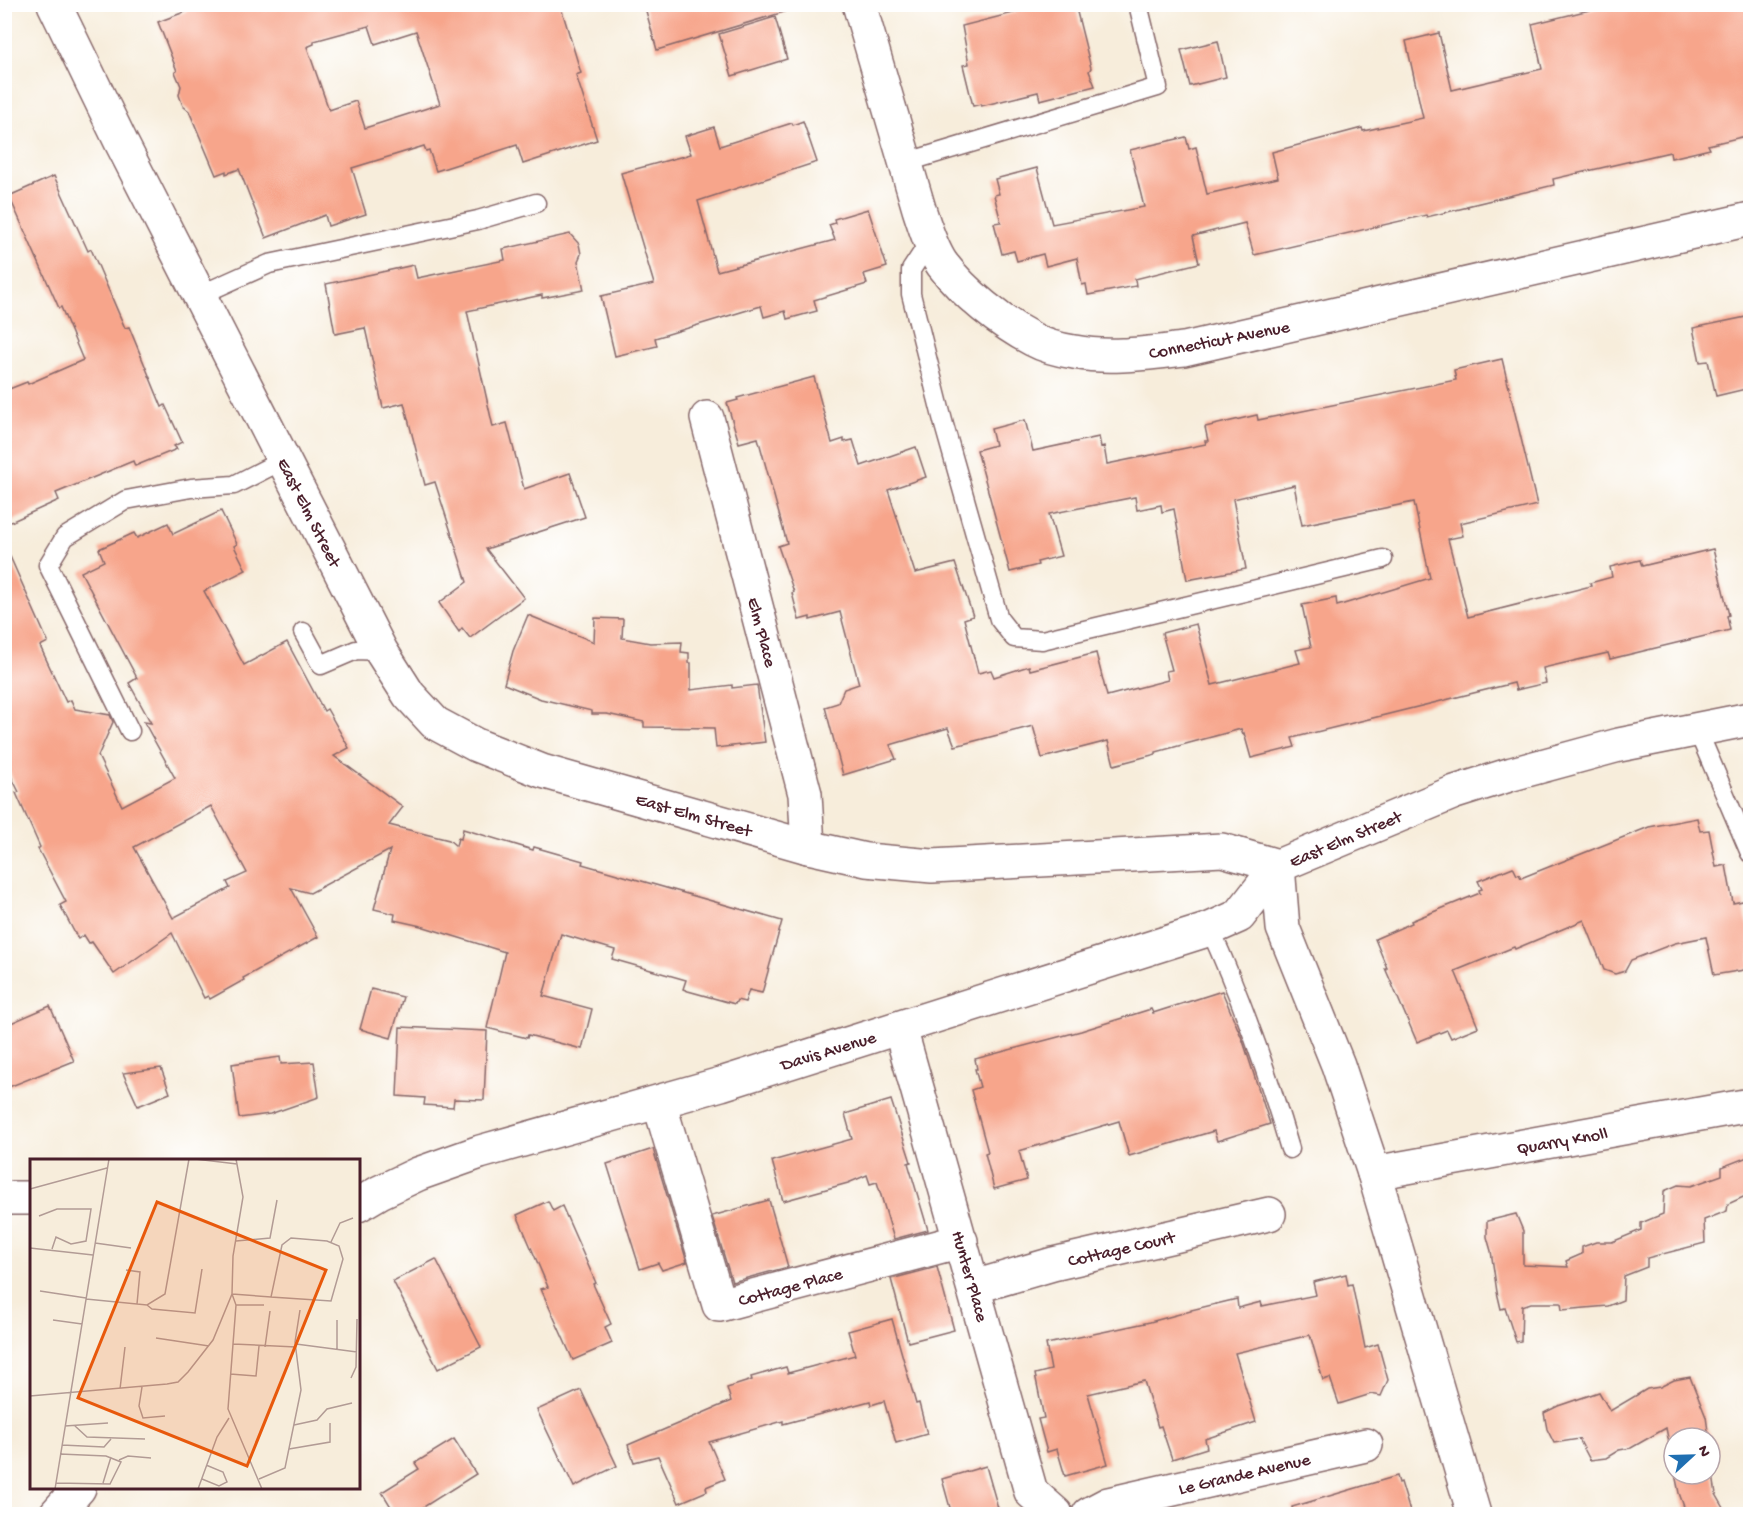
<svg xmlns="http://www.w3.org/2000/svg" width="1755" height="1519" font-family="'Gochi Hand',sans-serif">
<rect width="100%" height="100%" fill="#fff"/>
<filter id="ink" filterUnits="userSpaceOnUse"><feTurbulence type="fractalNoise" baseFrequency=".0167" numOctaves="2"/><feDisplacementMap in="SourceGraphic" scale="12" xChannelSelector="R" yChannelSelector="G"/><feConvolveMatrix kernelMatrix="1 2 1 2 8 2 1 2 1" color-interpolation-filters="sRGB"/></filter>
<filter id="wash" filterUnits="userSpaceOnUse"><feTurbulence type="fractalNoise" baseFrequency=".008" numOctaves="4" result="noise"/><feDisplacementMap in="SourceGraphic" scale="24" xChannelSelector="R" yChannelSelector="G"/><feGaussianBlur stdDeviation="1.35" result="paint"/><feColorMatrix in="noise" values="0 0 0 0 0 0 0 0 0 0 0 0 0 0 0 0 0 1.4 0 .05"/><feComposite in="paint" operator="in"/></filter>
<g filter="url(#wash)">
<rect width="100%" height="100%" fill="#f7eddb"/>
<g id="blocks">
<g fill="#f7a58b" fill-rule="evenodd">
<path d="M185,4H560L581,73L576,75L597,140L523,164L517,145L436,171L429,150L426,151L424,146L352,168L366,214L328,226L325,215L266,238L239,169L226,174V171L216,175L189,111L183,106L179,95L181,86L175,72L177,71L158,22L187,11ZM369,26L375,44L416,31L440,104L365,128L356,101L329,110L307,47L314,44V41Z"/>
<polygon points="644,4 782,4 784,12 657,50"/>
<polygon points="1035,4 1075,4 1091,68 1089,71 1095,86 1040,100 1038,92 981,106 981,104 973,106 963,65 969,64 962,26 1017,12 1016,9"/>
<polygon points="1614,4 1750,4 1750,135 1708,145 1710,149 1671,158 1670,152 1553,179 1554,185 1467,206 1468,207 1427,217 1426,215 1254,255 1245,223 1193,236 1199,263 1135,279 1136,286 1088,295 1086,284 1082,285 1077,258 1046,266 1043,254 1017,261 1014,251 1002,254 994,223 1001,222 994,195 999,194 995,179 1037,168 1052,224 1144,207 1130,150 1186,137 1189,149 1196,147 1207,194 1278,178 1272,152 1362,128 1363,131 1423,118 1406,41 1439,33 1452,90 1542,69 1532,24"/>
<polygon points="775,17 787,59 732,76 719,34"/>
<polygon points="1218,41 1226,77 1190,86 1181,50"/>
<polygon points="803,121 817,162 698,201 717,271 835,240 829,225 835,223 834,219 868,209 887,267 864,274 867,284 814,300 817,311 787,319 785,311 764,317 761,306 655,338 657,346 615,356 601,296 654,284 621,173 691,154 685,136 714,127 720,146 792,123 793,125"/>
<polygon points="54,176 88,251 91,249 125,328 129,327 162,407 165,405 182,442 174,446 177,449 135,466 133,461 56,493 59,500 4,525 4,391 27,382 28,384 83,360 61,307 59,308 9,196"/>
<polygon points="570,234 579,244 581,254 578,261 584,290 542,298 542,295 467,311 493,427 507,423 524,489 570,473 585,517 486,549 524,598 470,638 462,628 459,632 439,603 467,582 435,482 425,485 404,403 383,408 365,328 335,334 326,284 414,265 417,278 451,271 505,260 503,249"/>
<polygon points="1746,317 1750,336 1750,388 1716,396 1708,361 1700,362 1693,328"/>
<polygon points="1502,359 1537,505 1460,523 1463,536 1448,539 1468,617 1591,586 1590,583 1612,577 1610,567 1640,560 1642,566 1713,549 1729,615 1727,616 1730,630 1610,659 1608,653 1543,668 1546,683 1516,690 1514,683 1292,738 1295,747 1251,758 1244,733 1243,734 1241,729 1156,752 1156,754 1114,765 1108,741 1042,758 1033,726 955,746 948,728 890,745 896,759 843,775 825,707 838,703 844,689 859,684 840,612 810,620 810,617 799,620 792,593 794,592 778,546 787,543 758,438 739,443 727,403 738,400 737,398 814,377 832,443 844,439 844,442 853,440 861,466 916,447 926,477 888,490 915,573 955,563 973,616 964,619 978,673 991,670 994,677 1029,666 1030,670 1096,653 1107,696 1168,680 1166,671 1172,670 1162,633 1196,624 1212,685 1300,663 1296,650 1311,647 1302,605 1336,598 1337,606 1430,578 1414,502 1302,525 1294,485 1233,499 1246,569 1187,580 1174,509 1162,512 1161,505 1137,510 1135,497 1049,514 1061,556 1037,562 1038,565 1010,572 977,450 995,445 991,429 1025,420 1033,451 1099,437 1101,447 1104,446 1107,464 1206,444 1205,441 1208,441 1205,427 1257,415 1258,420 1456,380 1454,370"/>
<path d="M221,511L237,544L234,546L246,570L204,591L244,665L287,642L324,711L327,709L349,748L334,756L403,807L389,825L449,840L456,846L458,838L461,839L463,829L533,850L534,847L583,861L582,864L782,921L762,993L749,990L745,1002L737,1000L735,1004L688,991L683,989L686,980L612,959L615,950L561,934L543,996L592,1009L582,1049L528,1035L527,1038L487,1028L505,952L421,926L394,920L395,914L374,909L390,850L310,893L291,888L318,937L243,978L244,980L210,999L208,996L204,998L172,933L114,974L92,942L89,943L84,935L78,939L60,905L66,902L38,849L40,847L16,793L19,792L4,762V543L48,642L40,646L66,702L71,700L75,709L110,715L113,722L98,756L122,806L175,778L144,722L151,723L129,683L137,678L81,572L104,561L99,549L134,533L137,538L168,523L173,534ZM211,806L247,873L227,882L230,888L173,918L134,847Z"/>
<polygon points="528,615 594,642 595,618 623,619 622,638 650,643 682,642 681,652 689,653 689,663 691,663 691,690 732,685 732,688 757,685 765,742 716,748 714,728 644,727 644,722 607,714 592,714 592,711 541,699 504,684 513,651"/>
<polygon points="1697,818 1700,831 1709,830 1716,867 1726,865 1733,903 1743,901 1750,937 1750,969 1714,975 1706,937 1675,943 1631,960 1625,971 1615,974 1604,970 1584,920 1515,949 1514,947 1455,971 1478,1027 1451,1038 1447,1030 1417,1042 1385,968 1387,968 1375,939 1412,923 1411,921 1480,893 1479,890 1482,889 1478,881 1513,867 1517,875 1519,874 1521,878 1649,827"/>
<polygon points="371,989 403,997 391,1038 360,1029"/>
<polygon points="1222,991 1243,1041 1270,1124 1217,1141 1214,1131 1129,1156 1119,1121 1019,1151 1027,1180 994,1189 985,1153 988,1152 971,1090 980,1087 975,1069 977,1069 975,1059 1081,1031 1151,1009 1153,1013"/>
<polygon points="50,1006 74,1061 4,1089 4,1026"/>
<polygon points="400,1027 487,1031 484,1100 454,1099 453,1107 424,1105 425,1098 397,1096"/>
<polygon points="280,1057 281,1064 314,1062 319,1097 270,1114 239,1118 232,1064"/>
<polygon points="161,1068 170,1093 138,1106 123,1073"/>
<polygon points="891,1100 911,1162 908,1163 928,1230 894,1239 877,1182 870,1184 867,1175 848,1183 783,1201 772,1161 852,1139 845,1114"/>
<polygon points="653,1149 687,1262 662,1270 658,1263 640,1269 607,1164"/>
<polygon points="1750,1156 1750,1194 1728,1204 1727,1211 1704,1220 1705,1243 1647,1258 1647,1267 1624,1276 1623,1300 1608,1306 1562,1310 1561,1303 1531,1303 1522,1306 1521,1341 1516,1342 1505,1308 1501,1309 1497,1292 1491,1251 1487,1237 1487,1221 1516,1214 1523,1231 1523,1265 1568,1267 1566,1261 1582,1254 1582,1247 1596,1242 1612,1242 1641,1230 1641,1223 1663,1214 1664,1191 1678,1185 1691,1186 1722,1175 1722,1167"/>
<polygon points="769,1200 788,1267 732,1282 712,1216"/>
<polygon points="548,1201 553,1211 562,1206 596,1283 593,1284 611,1324 605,1327 612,1343 573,1360 541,1289 548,1287 517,1215"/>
<polygon points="436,1259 481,1347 438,1369 393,1281"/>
<polygon points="937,1267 954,1330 908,1342 891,1279"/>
<polygon points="1346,1274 1348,1285 1352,1284 1365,1348 1378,1344 1388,1380 1381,1396 1371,1394 1339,1404 1330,1378 1323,1380 1310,1335 1235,1353 1256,1422 1205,1439 1207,1448 1172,1459 1161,1426 1158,1427 1144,1381 1088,1394 1108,1464 1065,1476 1057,1449 1047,1452 1038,1419 1044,1418 1035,1374 1051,1370 1046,1344 1150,1322 1191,1311 1191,1310 1237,1299 1238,1308 1261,1302 1262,1306 1316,1295 1313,1282"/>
<polygon points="892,1319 916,1404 919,1403 927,1434 896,1443 884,1401 871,1405 870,1401 783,1424 783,1421 709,1442 725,1479 706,1487 707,1491 679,1503 658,1456 634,1462 628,1445 731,1401 727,1388 752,1380 751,1377 786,1367 788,1373 855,1355 848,1331"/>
<polygon points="1690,1377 1706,1417 1708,1431 1716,1444 1718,1459 1711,1463 1716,1494 1728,1515 1687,1515 1679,1493 1675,1474 1710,1474 1710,1438 1674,1438 1674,1468 1666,1428 1631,1448 1619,1450 1606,1458 1590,1460 1579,1439 1554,1443 1547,1429 1544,1413 1558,1406 1599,1392 1610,1411 1647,1389 1660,1387 1674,1380"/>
<polygon points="581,1390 617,1466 574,1487 537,1410"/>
<polygon points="454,1439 476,1474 411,1515 396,1515 382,1492 419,1469 415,1463"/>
<polygon points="986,1466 1000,1515 952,1515 942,1479"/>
<polygon points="1397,1476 1399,1483 1401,1482 1411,1515 1293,1515 1292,1507"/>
</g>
</g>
</g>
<g filter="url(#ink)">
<use href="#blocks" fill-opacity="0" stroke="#876769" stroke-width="1.5"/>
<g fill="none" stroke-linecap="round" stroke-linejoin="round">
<g stroke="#876769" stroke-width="21">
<g id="lane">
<polyline points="904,163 1158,87 1138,4"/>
<polyline points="930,241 911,270 911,294 944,425 999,619 1014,638 1042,640 1383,559"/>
<polyline points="200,295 269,264 478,220 536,203"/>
<polyline points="303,632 321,665 356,650 381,651"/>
<polyline points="1697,729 1750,853"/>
<polyline points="130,731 48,565 65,537 126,500 191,488 234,485 283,460"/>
<path d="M1210,929C1242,1000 1268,1074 1290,1149"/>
</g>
</g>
<g stroke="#876769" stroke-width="36">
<g id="street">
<polyline points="54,4 121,142 381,651 409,695 435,723 476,745 542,771 808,847 866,860 932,866 1222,850 1278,866 1455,792 1512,774 1619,745 1750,719"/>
<path d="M859,4L919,209C925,227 931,248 942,264C964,293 1001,323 1034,340C1045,346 1061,350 1074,352C1110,359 1148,353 1184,349L1750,219"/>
<polyline points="707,418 805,794 808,847"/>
<polyline points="1278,866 1283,928 1338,1065 1374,1173"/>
<polyline points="900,1028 1031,1492 1056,1514"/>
<polyline points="659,1102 719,1305 961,1241"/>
<polyline points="4,1198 32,1198"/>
<polyline points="358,1205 380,1192 418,1174 480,1152 721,1084 1210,929 1239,916 1278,866"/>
<polyline points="974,1287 1053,1264 1269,1214"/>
<polyline points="56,1514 79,1488"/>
<polyline points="1089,1514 1108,1504 1366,1445"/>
<polyline points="1474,1514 1374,1173 1750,1105"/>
</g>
</g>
<use href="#lane" stroke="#fff" stroke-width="18"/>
<use href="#street" stroke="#fff" stroke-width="33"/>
</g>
</g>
<g text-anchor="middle" stroke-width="6" stroke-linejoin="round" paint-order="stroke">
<g font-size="18" fill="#4a1f2b" stroke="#fff">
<text transform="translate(1219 339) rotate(-11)" y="6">Connecticut Avenue</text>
<text transform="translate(310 512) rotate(63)" y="6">East Elm Street</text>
<text transform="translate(763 632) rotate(75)" y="6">Elm Place</text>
<text transform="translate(694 814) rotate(16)" y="6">East Elm Street</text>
<text transform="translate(1345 838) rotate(-23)" y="6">East Elm Street</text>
<text transform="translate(828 1050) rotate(-17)" y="6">Davis Avenue</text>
<text transform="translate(1562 1140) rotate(-10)" y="6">Quarry Knoll</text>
<text transform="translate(1121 1248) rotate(-13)" y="6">Cottage Court</text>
<text transform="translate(971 1276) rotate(74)" y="6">Hunter Place</text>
<text transform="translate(790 1286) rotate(-15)" y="6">Cottage Place</text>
<text transform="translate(1244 1473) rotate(-13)" y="6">Le Grande Avenue</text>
</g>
</g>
<g transform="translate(30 1159)">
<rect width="330" height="330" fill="#f7eddb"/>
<path fill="none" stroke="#b29b95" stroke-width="1.5" d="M165,0L207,5M0,30L77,9M9,57L27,50H61L56,82L41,85L26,78L22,90M261,79L297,82L309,87L313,100L301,142L241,138L252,86ZM206,82L240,79L247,41M301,83L310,64L323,59M65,84L101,89M0,89L63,96M96,111L110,113L107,145M10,132L56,139M202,135L206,146L198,250L232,330M202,135L241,138M56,140L117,146L135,135L159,0M117,146L122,150L165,154L172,110M206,146H234M23,161L52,165M126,179L179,187M203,185L266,188M266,185L327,193M235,188L240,152M307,190V161M200,215L226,217L229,187M321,219L326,208L327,160M112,228L109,247L113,259L135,257M90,230L95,188M0,237L137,225L148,223L158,213L183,181L202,135L203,97L213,38L206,0M264,266L287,261L297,250L322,244M35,267L78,264M45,267L57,278L115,280M32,286L74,288L81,280M259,290L300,283V264M89,301L98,297L121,299M172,320L189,327L197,323L193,313L176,306M229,320L255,309L271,231L265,183L270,151M26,324L80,325L91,303L76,297L30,295M73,324L81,298M25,330L79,0M168,330L187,278L199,259"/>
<path fill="#e8590c" fill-opacity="0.15" stroke="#e8590c" stroke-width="3" d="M127,43L296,111L217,307L48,239Z"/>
<rect width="330" height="330" fill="none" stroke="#4a1f2b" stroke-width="3"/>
</g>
<rect width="1755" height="1519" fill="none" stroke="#fff" stroke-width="24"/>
<g transform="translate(1692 1456) rotate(68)"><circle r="28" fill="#ffffff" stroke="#b7a5aa" stroke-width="1.5"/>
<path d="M0-4.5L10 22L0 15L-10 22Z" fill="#1f6fb2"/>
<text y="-9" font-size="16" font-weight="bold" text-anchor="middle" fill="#4a1f2b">N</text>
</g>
</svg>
